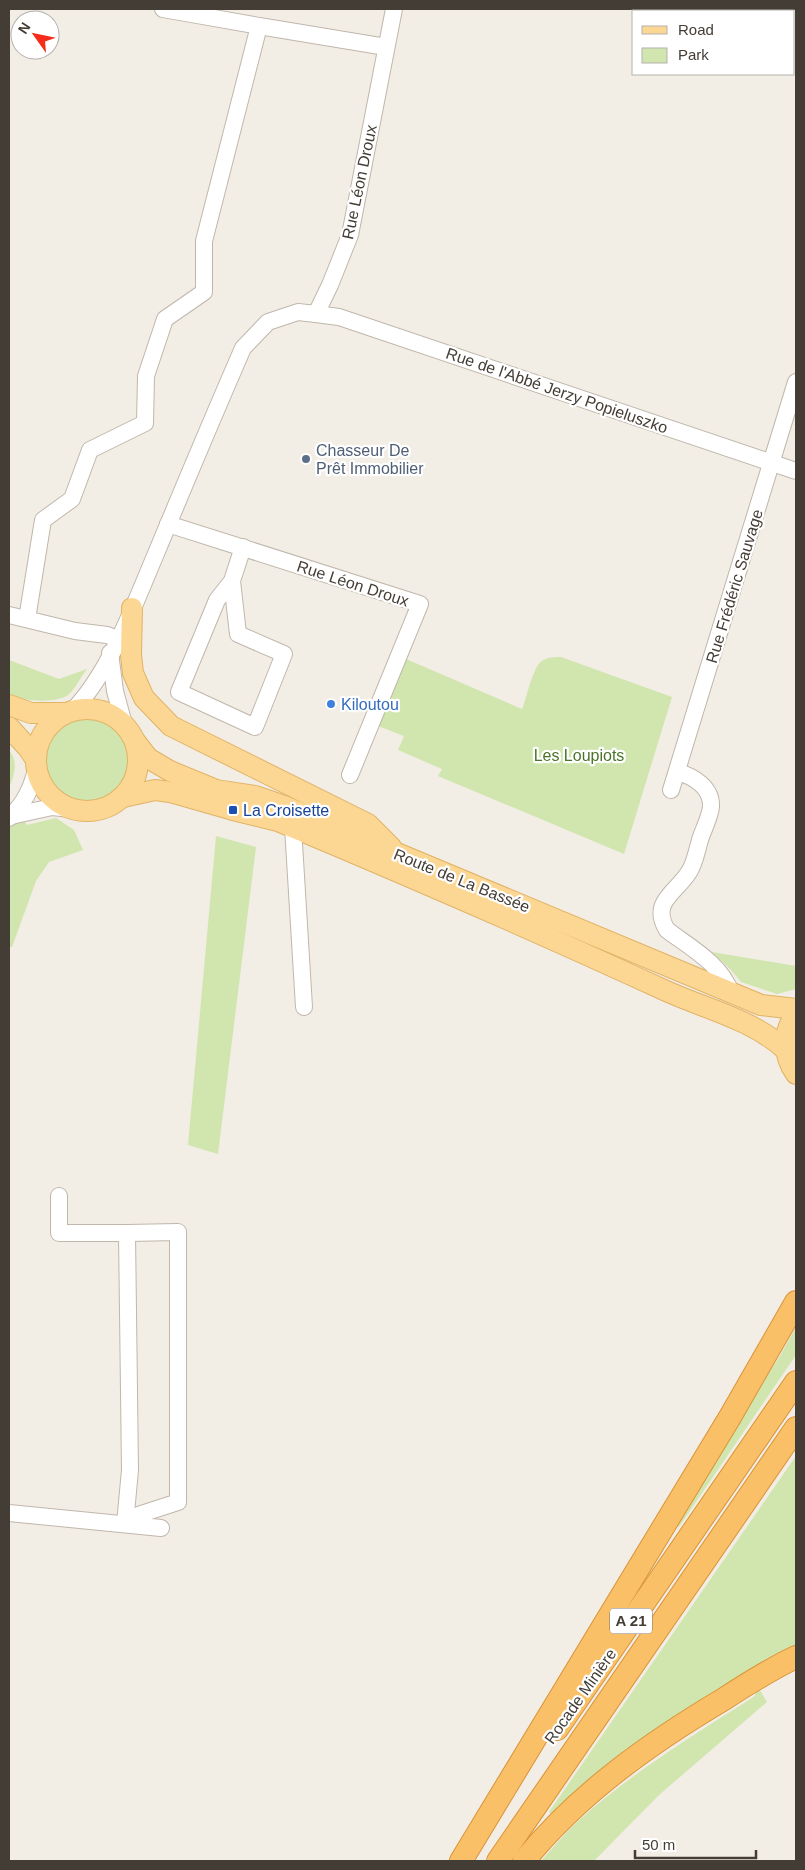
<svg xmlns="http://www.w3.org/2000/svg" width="805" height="1870" font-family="Arial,sans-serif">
<rect width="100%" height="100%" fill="#f2ede5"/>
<g fill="#d0e6ae">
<path d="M561,657L672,697L624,854L438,776L442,769L398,750L404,736L378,726L406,659L522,709C527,698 532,668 542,661C547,657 555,657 561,657Z"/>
<path d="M9,660L59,679L87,669C82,675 74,691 68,695C56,704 21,701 9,695Z"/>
<circle cx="87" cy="759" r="43"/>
<path d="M9,750C19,762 14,776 9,788Z"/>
<polygon points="9,800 27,825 56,818 74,830 83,850 49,862 36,881 12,947 9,947"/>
<polygon points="216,836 256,847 218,1154 188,1145"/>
<polygon points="712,952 796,966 796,989 777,994 741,982 730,969"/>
<polygon points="796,1327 796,1355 679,1527 674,1523 712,1459 780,1356"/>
<polygon points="796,1456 796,1649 553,1816 549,1812"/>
<path d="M757,1685L767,1702L659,1795L594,1861H541C553,1848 564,1834 577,1822C631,1773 694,1735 755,1696Z"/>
</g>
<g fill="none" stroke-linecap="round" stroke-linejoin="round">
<g stroke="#c0b7ab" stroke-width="18">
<g id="minor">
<polyline points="259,26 386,47"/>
<polyline points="316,314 339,317 796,471"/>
<polyline points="168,524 420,604 350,775"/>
<polyline points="232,581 238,634 284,654 255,727 179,692 217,600 232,581 243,547"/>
<polyline points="9,615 75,631 107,635 118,639"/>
<polyline points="27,619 43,520 72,499 90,450 145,423 146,376 165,319 204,292 204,241 259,26 163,9"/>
<polyline points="110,653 115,691 124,724"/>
<path d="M73,710C110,672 134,605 155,556C184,486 213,417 243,348L268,322L298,312L316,314L330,285L350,235L394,9"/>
<path d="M677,772C693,776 712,787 711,807C710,817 703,830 700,840C697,850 695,863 689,872C676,893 650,902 667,930C691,948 721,964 731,993"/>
<polyline points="671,790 796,382"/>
<polyline points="11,816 52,807 72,809"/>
<path d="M9,818C25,803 32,787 37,766"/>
<polyline points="293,827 304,1007"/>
<polyline points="59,1196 59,1233 127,1233 130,1470 125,1524"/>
<polyline points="9,1513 161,1528"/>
<polyline points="125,1524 138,1515 178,1502 178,1232 127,1233"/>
</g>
</g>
<g stroke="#e0b365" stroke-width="22">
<g id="major">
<polyline points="132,608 131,655 133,673 144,698 171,726 368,824 391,847"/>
<polyline points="9,705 31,713 65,713"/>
<circle cx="87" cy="760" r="51"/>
<polyline points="9,727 28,748 36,760"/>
<polyline points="135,741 148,758 170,771 216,790 255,796 284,806 761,1005 796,1009"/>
<path d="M123,797L155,790L170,792L233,810L278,821C407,875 536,931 664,990C705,1009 752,1019 786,1050"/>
<path d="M796,1014C782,1032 783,1056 796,1074"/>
</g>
</g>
<g stroke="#d99338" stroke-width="24">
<g id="highway">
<polyline points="557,1729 796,1382"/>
<polyline points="461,1861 730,1417 796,1302"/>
<polyline points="498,1861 796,1428"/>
<path d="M524,1861C578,1794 650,1743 724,1699C747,1684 771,1669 796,1657"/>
</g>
</g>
<use href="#minor" stroke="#fff" stroke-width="16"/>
<use href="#major" stroke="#fcd794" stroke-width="20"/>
<use href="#highway" stroke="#fac068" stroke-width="22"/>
</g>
<circle fill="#5c6f8a" stroke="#fff" stroke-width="2" cx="306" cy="459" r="5"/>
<circle fill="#3f7fe0" stroke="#fff" stroke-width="2" cx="331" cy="704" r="5"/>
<rect fill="#1a4fb4" stroke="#fff" stroke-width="2" x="228" y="805" width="10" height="10" rx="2.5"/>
<g text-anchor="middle" stroke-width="4.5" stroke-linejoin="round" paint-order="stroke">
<rect fill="#fff" stroke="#7c7772" stroke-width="1" x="610" y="1608.5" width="42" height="25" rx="4"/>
<g font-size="15" font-weight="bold" fill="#443d35">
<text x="631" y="1626">A 21</text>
</g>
<g font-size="16" fill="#443d35" stroke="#fff">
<text transform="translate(359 182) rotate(-78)" y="6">Rue Léon Droux</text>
<text transform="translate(557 390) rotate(19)" y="6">Rue de l'Abbé Jerzy Popieluszko</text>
<text transform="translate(353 583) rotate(18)" y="6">Rue Léon Droux</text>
<text transform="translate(734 586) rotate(-73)" y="6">Rue Frédéric Sauvage</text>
<text transform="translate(462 880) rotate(22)" y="6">Route de La Bassée</text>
<text transform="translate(580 1696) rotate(-55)" y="6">Rocade Minière</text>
</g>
<g font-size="16" fill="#4e5e75" stroke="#fff" text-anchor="start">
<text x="316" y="456">Chasseur De<tspan x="316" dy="18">Prêt Immobilier</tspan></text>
</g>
<g font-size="16" fill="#366cbe" stroke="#fff" text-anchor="start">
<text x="341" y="710">Kiloutou</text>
</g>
<g font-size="16" fill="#4b742a" stroke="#fff">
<text x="579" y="761">Les Loupiots</text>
</g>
<g font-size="16" fill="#164399" stroke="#fff" text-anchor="start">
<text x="243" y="816">La Croisette</text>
</g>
</g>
<rect width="805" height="1870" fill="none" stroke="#443d35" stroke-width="20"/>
<rect x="632" y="10" width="162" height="65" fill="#ffffff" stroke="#b4b1ae"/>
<rect x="642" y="26" width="25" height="8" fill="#fcd794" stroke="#b4b1ae"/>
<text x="678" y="35" font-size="15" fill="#443d35">Road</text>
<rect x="642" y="48" width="25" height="15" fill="#d0e6ae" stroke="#b4b1ae"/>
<text x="678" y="60" font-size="15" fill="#443d35">Park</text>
<g transform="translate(35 35) rotate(303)"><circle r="24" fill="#ffffff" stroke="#b4b1ae"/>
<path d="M0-4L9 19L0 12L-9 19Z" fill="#f42c19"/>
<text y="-8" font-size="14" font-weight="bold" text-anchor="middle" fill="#443d35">N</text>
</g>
<path d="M635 1850v8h121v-8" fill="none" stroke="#443d35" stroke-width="2.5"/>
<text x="642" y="1850" font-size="15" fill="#443d35" stroke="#ffffff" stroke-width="4" paint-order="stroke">50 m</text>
</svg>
